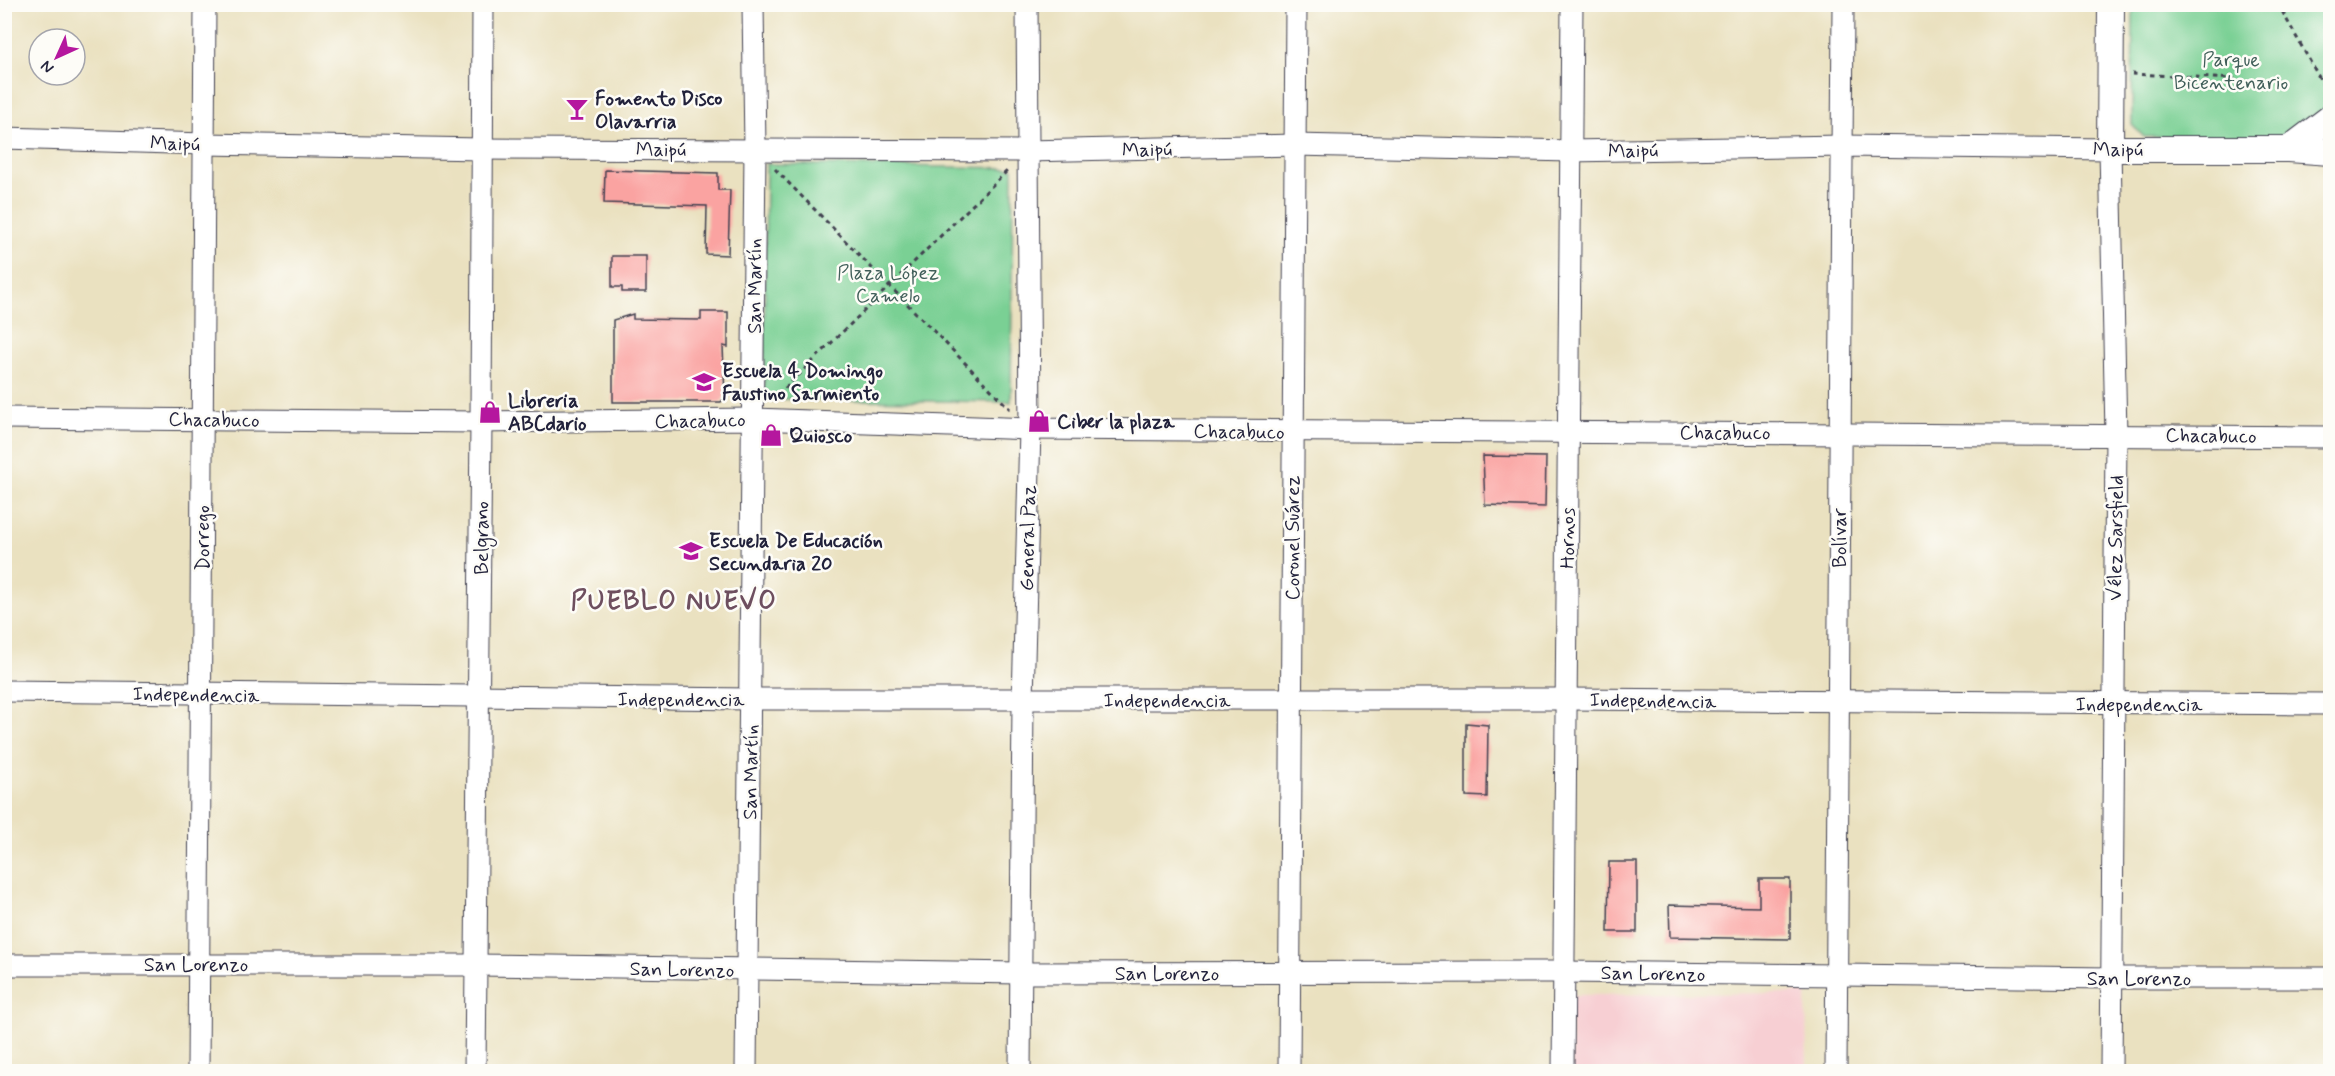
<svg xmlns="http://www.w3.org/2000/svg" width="2335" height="1076" font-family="Mynerve,sans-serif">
<rect width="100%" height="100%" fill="#fdfcf7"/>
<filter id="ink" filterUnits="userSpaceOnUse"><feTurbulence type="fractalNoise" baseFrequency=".0167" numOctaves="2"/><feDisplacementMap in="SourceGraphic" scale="12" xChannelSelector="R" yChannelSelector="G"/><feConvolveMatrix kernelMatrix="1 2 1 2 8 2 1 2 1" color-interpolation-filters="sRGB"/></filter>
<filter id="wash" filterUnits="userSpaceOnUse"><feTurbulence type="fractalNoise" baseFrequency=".008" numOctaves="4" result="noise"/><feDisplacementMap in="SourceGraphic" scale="24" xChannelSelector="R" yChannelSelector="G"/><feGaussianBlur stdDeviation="1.35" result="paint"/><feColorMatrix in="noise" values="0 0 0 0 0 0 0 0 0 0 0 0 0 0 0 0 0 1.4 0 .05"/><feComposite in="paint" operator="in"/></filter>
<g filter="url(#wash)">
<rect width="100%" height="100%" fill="#eae1c0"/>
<polygon fill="#f7cfd3" points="1806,993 1807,1071 1572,1071 1571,995"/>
<g fill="#7ad094" stroke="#4e7968" stroke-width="1.5">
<polygon points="2133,5 2330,5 2330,110 2290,136 2144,137 2132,125"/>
<polygon points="766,164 1013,168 1011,402 764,399"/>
</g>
<g id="blocks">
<g fill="#faa3a1">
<polygon points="605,170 718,173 718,190 730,190 728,255 706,254 707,206 604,203"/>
<polygon points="612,256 646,256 646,292 622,292 622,287 612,287"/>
<polygon points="701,312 728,312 728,347 723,346 725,397 721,402 613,402 613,320 633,314 633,319 701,320"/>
<polygon points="1483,456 1546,457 1545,507 1485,505"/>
<polygon points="1466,723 1488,725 1487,797 1466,796"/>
<polygon points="1609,862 1637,862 1637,932 1608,932"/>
<polygon points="1759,879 1790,879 1790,939 1670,937 1669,905 1759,907"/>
</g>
</g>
</g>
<g filter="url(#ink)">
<use href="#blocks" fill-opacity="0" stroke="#403f4f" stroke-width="1.5"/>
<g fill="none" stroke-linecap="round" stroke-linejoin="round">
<g stroke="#403f4f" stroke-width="23">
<g id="minor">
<polyline points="4,138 205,144 482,149 1027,151 1295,145 1570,151 1842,146 2110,149 2116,434 2111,1072"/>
<polyline points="4,418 481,422 753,419 1030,429 2330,437"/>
<polyline points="4,691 751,699 1566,699 2330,704"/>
<polyline points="4,965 476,965 1020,973 1563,972 2112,978 2330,978"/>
<polyline points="198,1072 205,4"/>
<polyline points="475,1072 481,422 483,4"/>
<polyline points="746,1072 755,149 753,4"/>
<polyline points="1020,1072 1023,700 1030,429 1027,4"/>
<polyline points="1289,1072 1296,4"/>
<polyline points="1563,1072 1572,4"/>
<polyline points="1836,1072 1843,4"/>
</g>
</g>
<g stroke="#403f4f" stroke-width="28">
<g id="tertiary">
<polyline points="2111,4 2110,149 2289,149 2330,152"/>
<polyline points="2289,149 2330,118"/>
</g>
</g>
<g stroke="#403f4f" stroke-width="3" stroke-dasharray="4.5 4.5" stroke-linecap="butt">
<polyline points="2278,4 2330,97"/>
<polyline points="2132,74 2235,79"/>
<polyline points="775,169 1010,409"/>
<polyline points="772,401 1007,171"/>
</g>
<use href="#minor" stroke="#fff" stroke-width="21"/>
<use href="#tertiary" stroke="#fff" stroke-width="26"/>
</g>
</g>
<defs>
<g id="bar-bare" transform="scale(1.8)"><path d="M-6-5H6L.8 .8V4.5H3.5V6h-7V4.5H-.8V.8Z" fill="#b5179e" stroke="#fdfcf7" stroke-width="2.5" paint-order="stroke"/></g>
<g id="school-bare" transform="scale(1.8)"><path d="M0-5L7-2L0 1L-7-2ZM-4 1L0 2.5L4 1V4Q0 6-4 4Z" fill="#b5179e" stroke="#fdfcf7" stroke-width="2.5" paint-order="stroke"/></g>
<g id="shop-bare" transform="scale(1.8)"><path d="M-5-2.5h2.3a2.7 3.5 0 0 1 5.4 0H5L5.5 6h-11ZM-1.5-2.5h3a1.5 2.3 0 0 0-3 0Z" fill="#b5179e" stroke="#fdfcf7" stroke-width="2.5" paint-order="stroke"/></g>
</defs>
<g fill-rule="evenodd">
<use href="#bar-bare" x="577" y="109"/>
<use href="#school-bare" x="704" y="382"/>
<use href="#shop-bare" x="490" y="412"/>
<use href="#shop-bare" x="1039" y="421"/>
<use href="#shop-bare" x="771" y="435"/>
<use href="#school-bare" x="691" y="551"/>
</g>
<g text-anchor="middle" stroke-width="5" stroke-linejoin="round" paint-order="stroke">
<g font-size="20" fill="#415f5a" stroke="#fdfcf7">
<text x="2231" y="66">Parque<tspan x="2231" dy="23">Bicentenario</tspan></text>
<text x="888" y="279">Plaza López<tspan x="888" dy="23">Camelo</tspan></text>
</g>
<g font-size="20" font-weight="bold" fill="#22223b" stroke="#fdfcf7" text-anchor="start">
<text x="595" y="105">Fomento Disco<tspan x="595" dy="23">Olavarria</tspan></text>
<text x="722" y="377">Escuela 4 Domingo<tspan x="722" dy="23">Faustino Sarmiento</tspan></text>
<text x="508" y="407">Libreria<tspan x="508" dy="23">ABCdario</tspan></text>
<text x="1057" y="428">Ciber la plaza</text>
<text x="789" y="442">Quiosco</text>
<text x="709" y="547">Escuela De Educación<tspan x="709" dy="23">Secundaria 20</tspan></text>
</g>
<g font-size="20" fill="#22223b" stroke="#fdfcf7">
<text transform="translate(175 143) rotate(2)" y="7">Maipú</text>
<text x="661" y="156">Maipú</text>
<text transform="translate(1147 149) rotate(-1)" y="7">Maipú</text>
<text x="2118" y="156">Maipú</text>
<text transform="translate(1633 150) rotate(-1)" y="7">Maipú</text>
<text transform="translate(754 286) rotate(-90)" y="7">San Martín</text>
<text transform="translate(214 419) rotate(1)" y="7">Chacabuco</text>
<text transform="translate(700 420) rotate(-1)" y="7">Chacabuco</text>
<text transform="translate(1239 431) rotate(1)" y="7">Chacabuco</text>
<text x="1725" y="439">Chacabuco</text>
<text transform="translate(2211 435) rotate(1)" y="7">Chacabuco</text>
<text transform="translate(202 538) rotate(-90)" y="7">Dorrego</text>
<text transform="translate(481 538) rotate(-90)" y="7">Belgrano</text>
<text transform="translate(1027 538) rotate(-89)" y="7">General Paz</text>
<text transform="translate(1292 538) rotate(-90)" y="7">Coronel Suárez</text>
<text transform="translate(1567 538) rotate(-90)" y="7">Hornos</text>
<text transform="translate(1839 538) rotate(-90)" y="7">Bolívar</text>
<text transform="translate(2115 538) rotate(-89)" y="7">Vélez Sarsfield</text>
<text transform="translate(196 694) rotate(1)" y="7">Independencia</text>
<text x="681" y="706">Independencia</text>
<text x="1167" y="707">Independencia</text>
<text transform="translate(1653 700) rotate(1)" y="7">Independencia</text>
<text x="2139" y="711">Independencia</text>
<text transform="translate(750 772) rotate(-89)" y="7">San Martín</text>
<text x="196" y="971">San Lorenzo</text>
<text transform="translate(682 969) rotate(1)" y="7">San Lorenzo</text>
<text x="1167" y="980">San Lorenzo</text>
<text transform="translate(1653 973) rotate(1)" y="7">San Lorenzo</text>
<text x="2139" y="985">San Lorenzo</text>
</g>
<g font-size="26" font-weight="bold" letter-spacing="1.5" fill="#6e4f5f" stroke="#fdfcf7">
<text x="674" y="609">PUEBLO NUEVO</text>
</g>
</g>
<rect width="2335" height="1076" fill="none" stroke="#fdfcf7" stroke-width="24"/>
<g transform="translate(57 57) rotate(225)"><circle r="28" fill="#fdfcf7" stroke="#a5a5ac" stroke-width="1.5"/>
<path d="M0-4.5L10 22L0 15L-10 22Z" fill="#b5179e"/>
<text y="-9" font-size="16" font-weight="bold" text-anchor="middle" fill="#22223b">N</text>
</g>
</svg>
